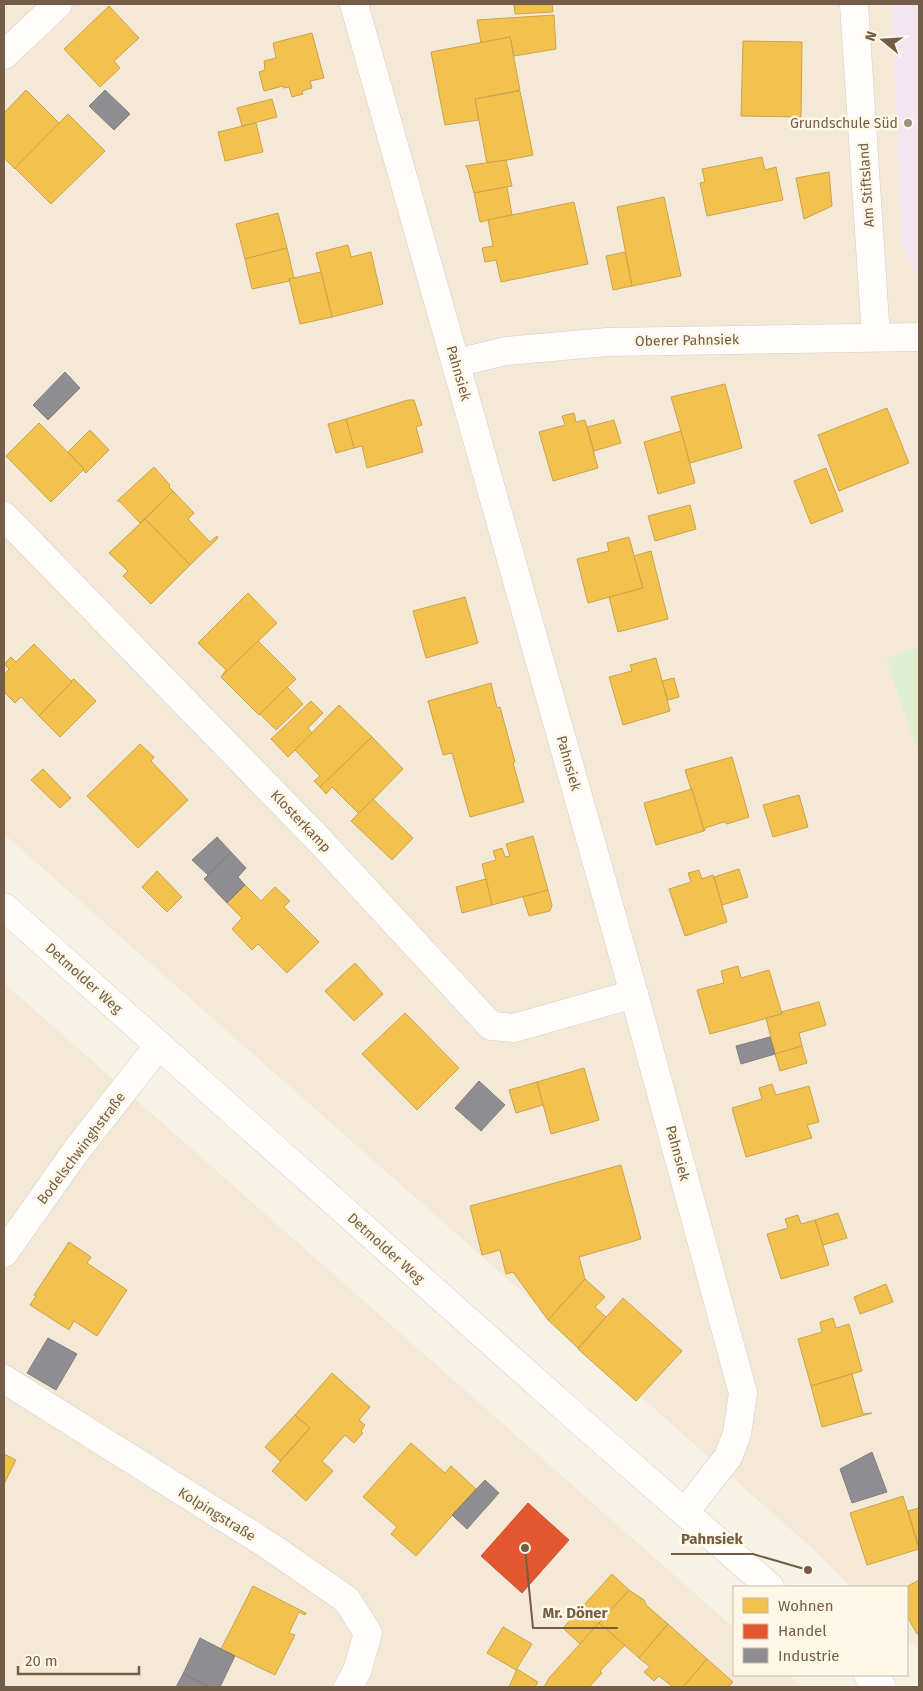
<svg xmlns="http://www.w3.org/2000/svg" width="923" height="1691" font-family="'Fira Sans',sans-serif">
<rect width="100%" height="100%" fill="#f7f2e6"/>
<g fill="#f3e9d6">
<polygon points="4,4 919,4 919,1651 907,1639 907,1587 852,1587 805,1542 4,834"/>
<polygon points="4,983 734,1628 734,1675 788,1675 802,1687 4,1687"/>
</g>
<polygon fill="#f4e6f0" points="891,4 919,4 919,277 911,264 902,242"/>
<polygon fill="#dfeed1" points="919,645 919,755 886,659"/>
<g fill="#f2c14e" stroke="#cca34c">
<polygon points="514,4 552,4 553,12 515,14"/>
<polygon points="109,6 139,38 114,61 120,68 100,87 64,49"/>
<polygon points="554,15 556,49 514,56 510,37 481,43 477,20"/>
<polygon points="312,33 324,78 310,81 312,88 302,91 303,94 292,97 289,87 284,88 283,86 264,91 259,72 265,70 264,61 276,58 273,43"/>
<polygon points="510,37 520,90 475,99 479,120 445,125 431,52"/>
<polygon points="743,41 802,42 801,117 741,116"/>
<polygon points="26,90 60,124 15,169 4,158 4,113"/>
<polygon points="520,91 533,155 487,164 475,99"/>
<polygon points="272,99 277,117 242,126 237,108"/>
<polygon points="68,114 105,151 51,204 15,168"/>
<polygon points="256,123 263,152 225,161 218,132"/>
<polygon points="762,157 765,170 776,167 783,200 707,216 700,183 705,182 702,169"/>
<polygon points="506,160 512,186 474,193 467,167 465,166"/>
<polygon points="829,172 832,206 804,219 796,178"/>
<polygon points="507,187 512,215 480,222 474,193"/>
<polygon points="664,197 681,276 632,286 617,207"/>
<polygon points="574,202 588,264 501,282 496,260 485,262 482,248 493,246 488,220"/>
<polygon points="278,213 287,248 245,259 236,224"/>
<polygon points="348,245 351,257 371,252 383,304 332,317 316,253"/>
<polygon points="287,248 294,278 289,279 290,281 252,289 245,259"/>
<polygon points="625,252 632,286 613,290 606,256"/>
<polygon points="321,272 332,317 300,324 289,279"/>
<polygon points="725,384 742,448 690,463 671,397"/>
<polygon points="408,400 414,400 422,425 416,427 423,452 367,468 362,446 354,448 346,419"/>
<polygon points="887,408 909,463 839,491 818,435"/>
<polygon points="574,413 576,422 585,420 598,468 553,481 539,432 565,425 562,416"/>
<polygon points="346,419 354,448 336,453 328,424"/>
<polygon points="614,420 621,443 594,451 587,427"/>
<polygon points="39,423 84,469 51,502 6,456"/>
<polygon points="90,430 109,450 86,473 83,470 84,469 68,452"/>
<polygon points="681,431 695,483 658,494 644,442"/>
<polygon points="154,467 170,485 169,487 173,491 140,523 119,501 117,501"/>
<polygon points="826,468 843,511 811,524 794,481"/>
<polygon points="173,491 194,513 188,519 210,542 217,536 218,538 190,565 145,519"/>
<polygon points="690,505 696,529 655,541 648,516"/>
<polygon points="145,519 190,565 151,604 123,576 128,571 109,553"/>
<polygon points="629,537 643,588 588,603 577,559 609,551 607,543"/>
<polygon points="651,551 668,619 618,632 609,597 643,588 634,556"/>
<polygon points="248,593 277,623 221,677 226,670 198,643"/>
<polygon points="465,597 478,643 426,658 413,611"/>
<polygon points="258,641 296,679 259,715 221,677"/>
<polygon points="34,644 72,682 39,716 21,697 15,703 4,692 4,675 9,669 4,664 11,657 16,662"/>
<polygon points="656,658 670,711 623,725 609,677 632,671 630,665"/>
<polygon points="674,678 679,697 668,700 662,681"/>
<polygon points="74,679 96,701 60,737 39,716 72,682 71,681"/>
<polygon points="491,683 497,708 500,707 515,762 513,763 524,802 470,817 452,753 443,755 428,701"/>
<polygon points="287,687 303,704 276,730 260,714"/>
<polygon points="311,701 323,713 308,728 312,733 288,757 271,739"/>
<polygon points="339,705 372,737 320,787 314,781 320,776 295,750"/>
<polygon points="372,737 403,769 359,814 332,787 326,794 320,787"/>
<polygon points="140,744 154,757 151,761 188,800 138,848 87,796"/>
<polygon points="732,757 749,817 727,824 724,822 705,828 705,830 704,831 685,770"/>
<polygon points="43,769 71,798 60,808 31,780"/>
<polygon points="692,789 704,831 656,845 644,803"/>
<polygon points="799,795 808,827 773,837 763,805"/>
<polygon points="373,799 413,838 392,860 351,821"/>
<polygon points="533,836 548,890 492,905 482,864 496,860 493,851 502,848 505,857 510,856 506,844"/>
<polygon points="739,869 748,897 722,905 714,877"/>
<polygon points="699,870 702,879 713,875 727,922 685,936 669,889 691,882 688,873"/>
<polygon points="157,871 182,897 167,912 142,887"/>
<polygon points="486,879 492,905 462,913 456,887"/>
<polygon points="245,885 261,901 275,887 290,901 284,907 319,942 287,973 258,944 252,950 232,929 242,918 227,903"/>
<polygon points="548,890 552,905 550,911 529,916 523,897"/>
<polygon points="355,963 383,994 354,1021 325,991"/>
<polygon points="738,966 741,978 769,970 782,1014 710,1034 697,990 724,983 721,971"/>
<polygon points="819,1002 826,1025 799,1033 802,1046 775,1054 766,1018 782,1014 781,1012"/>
<polygon points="405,1013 459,1068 417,1110 362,1054"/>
<polygon points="802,1046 807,1063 780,1071 775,1054"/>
<polygon points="584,1068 599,1120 551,1134 537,1082"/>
<polygon points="537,1082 543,1105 516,1113 509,1090"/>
<polygon points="772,1084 776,1095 809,1086 819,1122 807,1125 812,1138 746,1157 732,1108 762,1099 759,1088"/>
<polygon points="621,1165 641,1239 579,1257 585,1279 548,1320 513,1272 506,1274 500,1250 482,1255 470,1206"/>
<polygon points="838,1213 847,1238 823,1245 815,1220"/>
<polygon points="798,1215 801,1224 815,1220 829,1265 781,1279 767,1234 788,1228 785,1219"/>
<polygon points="69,1242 91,1257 87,1263 127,1290 97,1336 74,1321 69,1330 30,1305 36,1296 34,1295"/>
<polygon points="585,1279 605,1297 595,1307 606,1317 578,1348 548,1320"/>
<polygon points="886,1284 893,1302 860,1314 854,1297"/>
<polygon points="623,1298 682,1351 636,1401 578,1349"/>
<polygon points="833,1318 836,1328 849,1324 862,1371 811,1386 798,1339 822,1332 820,1322"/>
<polygon points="332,1373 370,1407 359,1420 365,1425 361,1431 363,1433 354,1443 345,1435 322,1461 333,1471 306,1501 272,1471 310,1428 295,1415"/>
<polygon points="852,1374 863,1414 872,1413 822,1427 811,1386"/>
<polygon points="295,1415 310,1428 280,1461 265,1447"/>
<polygon points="411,1443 445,1473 451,1466 476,1489 416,1556 391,1534 397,1527 363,1497"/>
<polygon points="4,1454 16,1460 4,1484"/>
<polygon points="903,1496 919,1549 867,1565 850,1513"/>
<polygon points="919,1508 919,1548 908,1511"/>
<polygon points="612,1574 629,1590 580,1644 563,1628"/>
<polygon points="919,1580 919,1632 917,1634 907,1616 906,1587"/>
<polygon points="253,1586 306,1613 305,1615 299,1612 289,1633 295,1635 275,1675 221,1649"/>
<polygon points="629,1590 644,1600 647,1606 668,1624 639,1658 599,1623"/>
<polygon points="599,1623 625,1645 600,1671 602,1673 589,1687 544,1687 549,1678"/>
<polygon points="668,1624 707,1659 683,1687 673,1687 659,1676 654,1681 644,1672 650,1667 639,1658"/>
<polygon points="503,1627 532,1644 516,1670 487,1653"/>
<polygon points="707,1659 733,1682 728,1687 683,1687"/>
<polygon points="517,1669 538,1682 535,1687 509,1687"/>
</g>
<polygon fill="#e4572e" stroke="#c25836" points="528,1503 569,1540 522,1593 481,1556"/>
<g fill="#8d8d92" stroke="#867e7c">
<polygon points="105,90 130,114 114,130 89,106"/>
<polygon points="65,372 80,388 48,420 33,405"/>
<polygon points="217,837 231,852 208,875 192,860"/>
<polygon points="231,852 246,868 238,877 245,885 227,903 204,879"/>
<polygon points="770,1037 775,1054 741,1064 736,1046"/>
<polygon points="479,1081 505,1105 481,1131 455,1108"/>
<polygon points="48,1338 77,1354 56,1390 27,1373"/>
<polygon points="872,1452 887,1492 852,1503 840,1469"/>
<polygon points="485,1480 499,1493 467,1529 452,1515"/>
<polygon points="200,1638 235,1656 220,1687 209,1687 183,1674"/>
<polygon points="183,1674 209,1687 176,1687"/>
</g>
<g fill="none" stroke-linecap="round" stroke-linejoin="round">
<g stroke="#d6cdc2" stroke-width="29">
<g id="minor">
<polyline points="354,4 634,994 743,1393 737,1434 728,1457 685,1512"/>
<polyline points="854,4 876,337"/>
<polyline points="4,55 58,4"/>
<polyline points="456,363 506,351 607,342 919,337"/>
<polyline points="4,516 322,843 491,1026 514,1028 634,994"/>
<polyline points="4,907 580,1421 770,1587"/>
<polyline points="4,1253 76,1151 159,1045"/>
<polyline points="4,1379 271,1547 347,1600 368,1633 357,1671 348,1687"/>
<polyline points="868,1675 882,1687"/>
</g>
</g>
<use href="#minor" stroke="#fefdfb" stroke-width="28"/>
</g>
<circle fill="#a2907f" stroke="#fff8e7" stroke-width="2" cx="908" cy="123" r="5"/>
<g text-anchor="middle" stroke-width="5" stroke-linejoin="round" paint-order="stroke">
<g font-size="14" fill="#745c47" stroke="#fff8e7" text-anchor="end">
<text x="898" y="128">Grundschule Süd</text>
</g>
<g font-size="14" fill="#745c47" stroke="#fff8e7">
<text transform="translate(866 185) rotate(-94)" y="5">Am Stiftsland</text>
<text transform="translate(687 340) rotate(-1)" y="5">Oberer Pahnsiek</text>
<text transform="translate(459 373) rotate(74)" y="5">Pahnsiek</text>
<text transform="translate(569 763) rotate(74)" y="5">Pahnsiek</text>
<text transform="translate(301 821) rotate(46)" y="5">Klosterkamp</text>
<text transform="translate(84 978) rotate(42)" y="5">Detmolder Weg</text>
<text transform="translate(81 1148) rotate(-53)" y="5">Bodelschwinghstraße</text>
<text transform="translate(678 1153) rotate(75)" y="5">Pahnsiek</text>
<text transform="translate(386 1248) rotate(42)" y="5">Detmolder Weg</text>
<text transform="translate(217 1514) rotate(32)" y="5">Kolpingstraße</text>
</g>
</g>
<path fill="none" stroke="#745c47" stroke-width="2" d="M808 1570L753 1554H671M525 1548L533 1628H618"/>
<g fill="#745c47" stroke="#fff8e7" stroke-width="2">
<circle cx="808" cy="1570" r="5"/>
<circle cx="525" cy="1548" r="5"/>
</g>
<g font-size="15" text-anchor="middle" font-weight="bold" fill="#745c47" stroke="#fff8e7" stroke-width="5" stroke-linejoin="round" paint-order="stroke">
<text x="712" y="1544">Pahnsiek</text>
<text x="575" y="1618">Mr. Döner</text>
</g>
<rect width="923" height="1691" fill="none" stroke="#745c47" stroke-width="10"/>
<rect x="733" y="1586" width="175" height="90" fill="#fff8e7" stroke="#c7baa7"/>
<rect x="743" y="1598" width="25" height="15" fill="#f2c14e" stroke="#c7baa7"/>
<text x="778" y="1611" font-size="15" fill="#745c47">Wohnen</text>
<rect x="743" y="1624" width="25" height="15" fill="#e4572e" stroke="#c7baa7"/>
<text x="778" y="1636" font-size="15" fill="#745c47">Handel</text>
<rect x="743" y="1648" width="25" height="15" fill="#8d8d92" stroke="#c7baa7"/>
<text x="778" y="1661" font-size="15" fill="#745c47">Industrie</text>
<g transform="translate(883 40) rotate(288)" stroke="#fff8e7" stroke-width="4" paint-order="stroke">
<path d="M0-4L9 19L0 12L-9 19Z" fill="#745c47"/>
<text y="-8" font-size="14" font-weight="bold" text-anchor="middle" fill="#745c47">N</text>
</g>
<path d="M18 1666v8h121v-8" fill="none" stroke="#745c47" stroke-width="2.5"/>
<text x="25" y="1666" font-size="15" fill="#745c47" stroke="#fff8e7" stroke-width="4" paint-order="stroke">20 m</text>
</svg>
